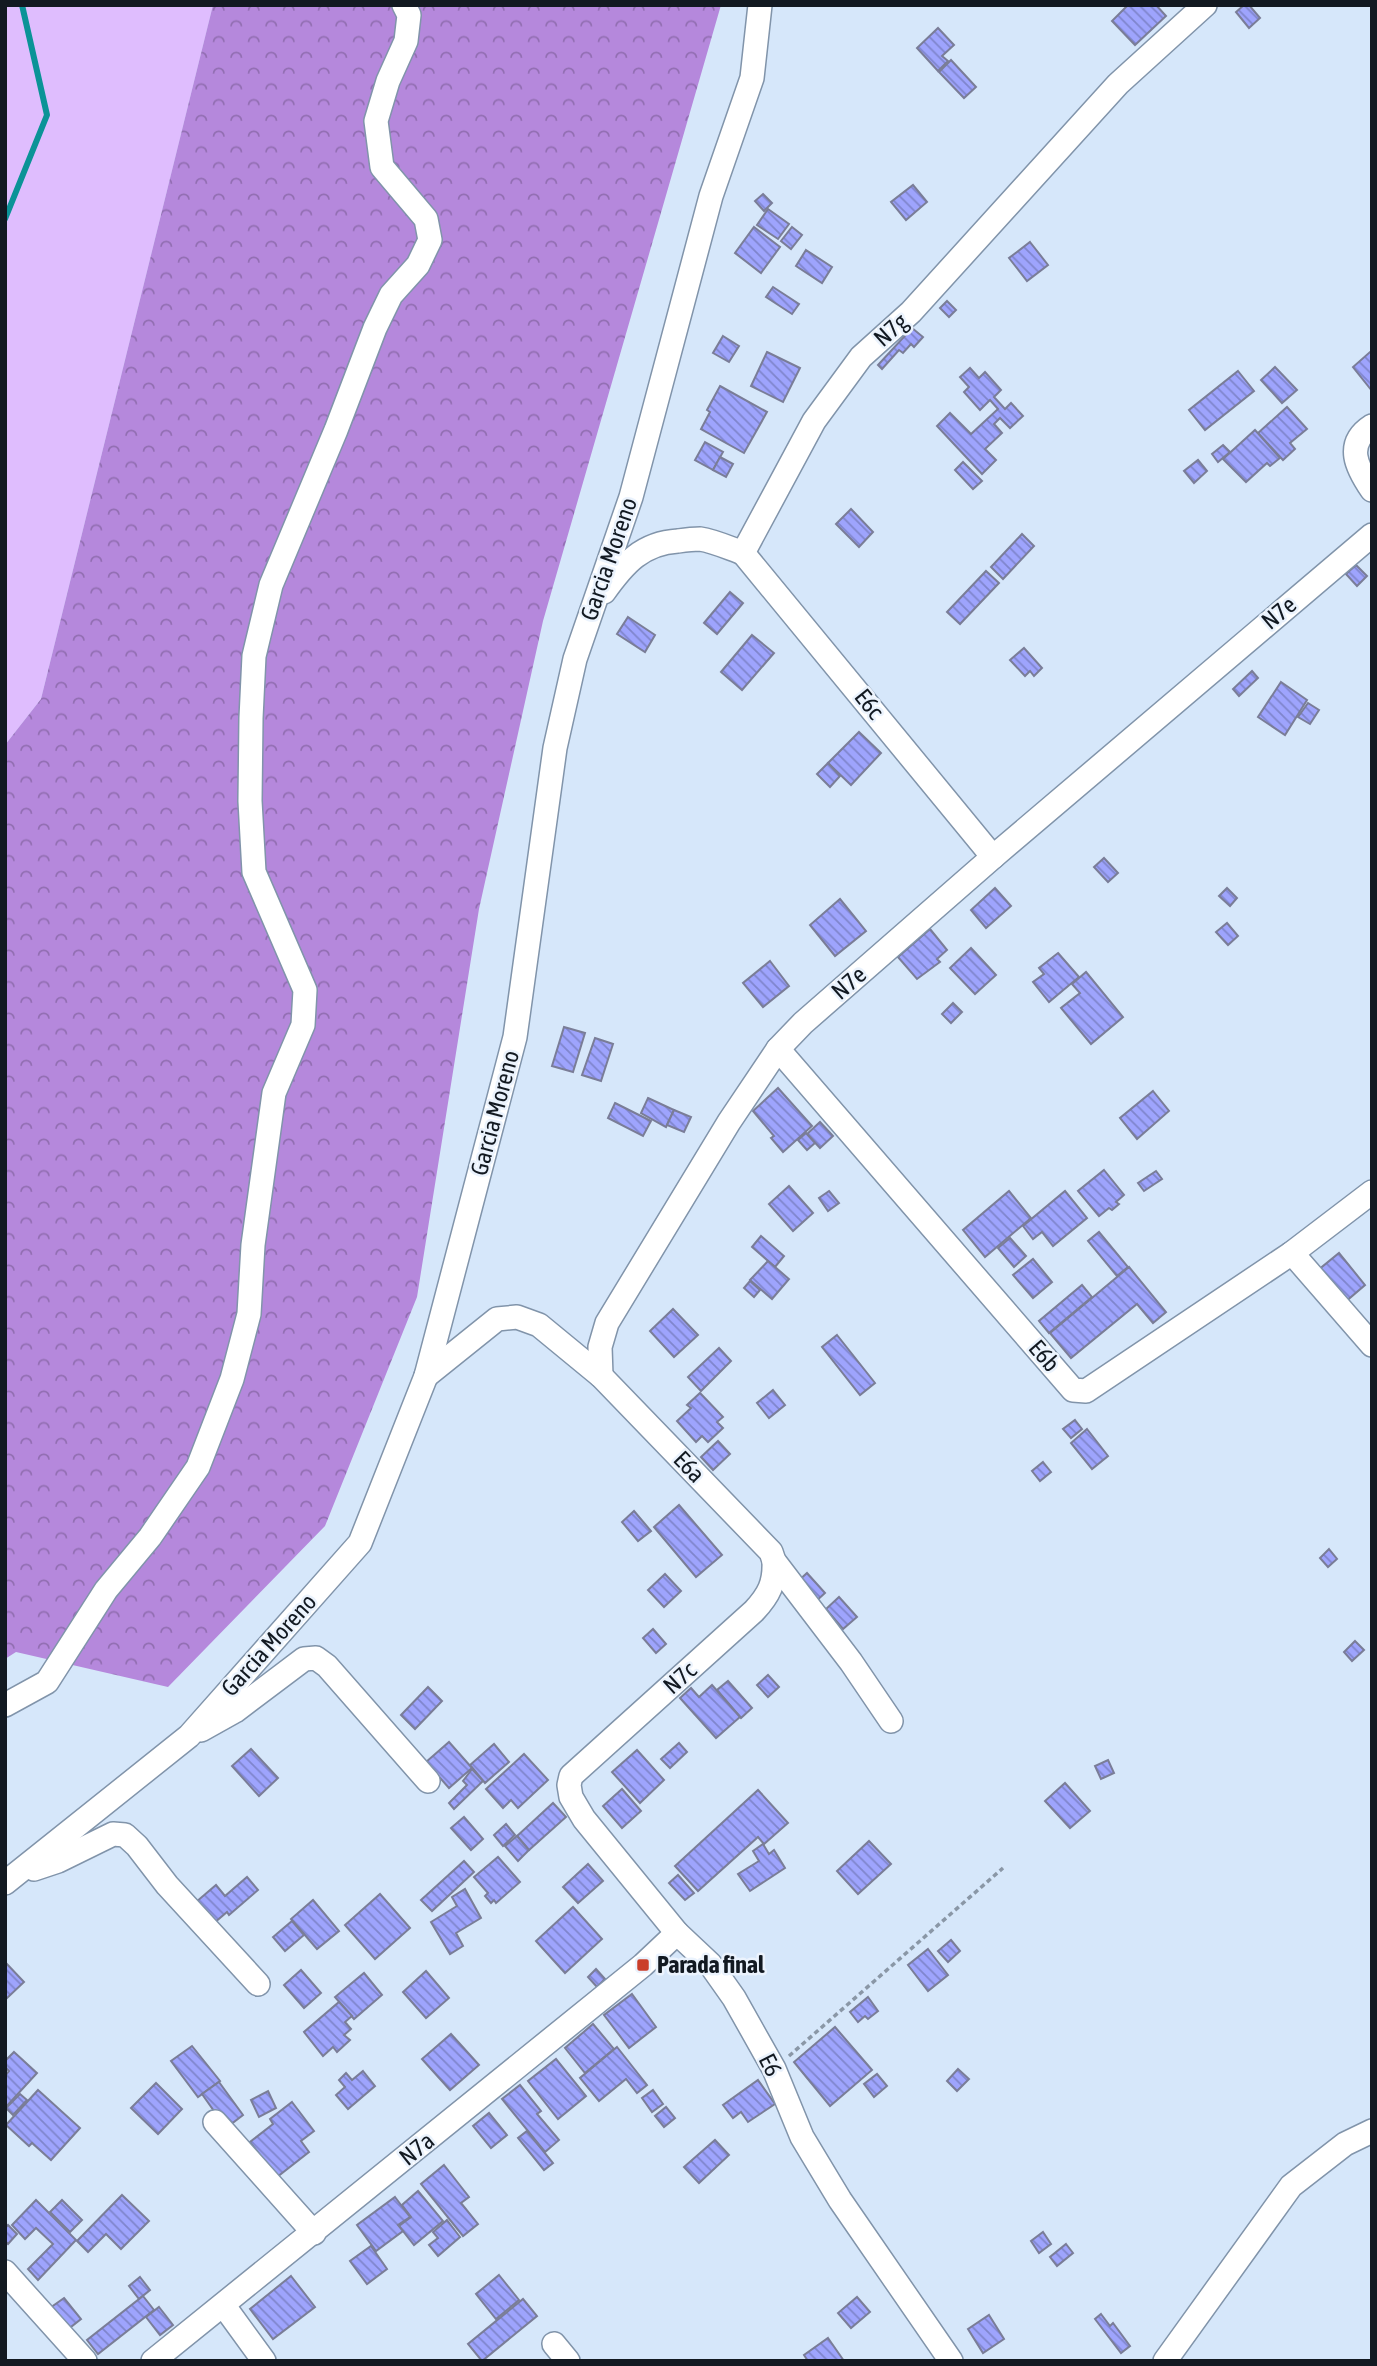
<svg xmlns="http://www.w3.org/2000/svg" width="1377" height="2366" font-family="'Asap Condensed',sans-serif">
<defs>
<pattern id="forest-crowns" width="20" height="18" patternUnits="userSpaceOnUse" patternTransform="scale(1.75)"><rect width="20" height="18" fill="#b588dc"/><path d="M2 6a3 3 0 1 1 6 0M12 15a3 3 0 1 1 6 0" fill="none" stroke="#926eb2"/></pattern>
<pattern id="building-back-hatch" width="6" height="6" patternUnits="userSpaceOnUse" patternTransform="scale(1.75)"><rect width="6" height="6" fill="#9ea4fd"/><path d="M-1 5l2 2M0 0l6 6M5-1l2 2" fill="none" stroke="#7f85cc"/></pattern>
</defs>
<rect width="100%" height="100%" fill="#d6e7fa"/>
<polygon fill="#dfbdfe" points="5,5 213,5 41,699 5,745"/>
<polygon fill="url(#forest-crowns)" points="213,5 721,5 543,621 479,909 417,1297 325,1526 168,1687 16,1652 5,1659 5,745 41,699"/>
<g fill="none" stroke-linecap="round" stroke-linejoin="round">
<polyline stroke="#0b9397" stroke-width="6" points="5,219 47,115 22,5"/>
</g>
<g fill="url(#building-back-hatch)" stroke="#7a7d97" stroke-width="2">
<polygon points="1128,5 1156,5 1166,16 1135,45 1112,21"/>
<polygon points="1244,5 1249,5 1260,18 1249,28 1236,12"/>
<polygon points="938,28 954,45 942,56 948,61 938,71 917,48"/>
<polygon points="951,60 976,87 964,98 939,72"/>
<polygon points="913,185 927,202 906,220 891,202"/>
<polygon points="763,194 772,203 764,211 755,201"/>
<polygon points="768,209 789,224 778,239 757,225"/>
<polygon points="754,227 780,247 761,273 735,253"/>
<polygon points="792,227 802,235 791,249 781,241"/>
<polygon points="1030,242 1048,265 1027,281 1009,258"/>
<polygon points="806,250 832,267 822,283 796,266"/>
<polygon points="773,287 799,304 792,314 766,297"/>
<polygon points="947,301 956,310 949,317 940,308"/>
<polygon points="912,328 923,337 914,347 911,344 903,353 899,350 882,369 878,365"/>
<polygon points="723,336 739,346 729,362 713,353"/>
<polygon points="767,352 800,368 783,402 751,386"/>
<polygon points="1370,352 1372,354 1372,391 1353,367"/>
<polygon points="1275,367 1297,390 1282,403 1261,380"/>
<polygon points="970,368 979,378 985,372 1001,390 994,397 1005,409 1011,403 1023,416 1010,428 1000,418 994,424 1002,433 985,449 996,460 982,474 937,426 950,413 971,434 998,409 990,400 980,410 964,392 969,387 960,377"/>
<polygon points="1238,371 1254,391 1205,430 1189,410"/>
<polygon points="720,386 767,412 744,453 701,429 710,412 707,410"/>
<polygon points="1287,407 1307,429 1290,443 1295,449 1283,460 1258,433"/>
<polygon points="1255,430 1280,458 1270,466 1267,463 1246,482 1223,459"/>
<polygon points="705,442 723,452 713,470 695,460"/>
<polygon points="1223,445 1230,452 1218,462 1212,454"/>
<polygon points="720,457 733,464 726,477 713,470"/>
<polygon points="1198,460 1207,471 1194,483 1184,471"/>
<polygon points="963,462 982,481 973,489 955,470"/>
<polygon points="851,509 873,532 859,547 836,524"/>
<polygon points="1022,534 1034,546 1003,579 991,567"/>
<polygon points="1356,565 1367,576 1357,586 1346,574"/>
<polygon points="986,571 999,583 960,624 947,612"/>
<polygon points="730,592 743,603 717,634 704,623"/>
<polygon points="628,617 655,635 645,652 617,634"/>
<polygon points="752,635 774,653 742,690 721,672"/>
<polygon points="1024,648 1042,668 1034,676 1030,671 1025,676 1010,660"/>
<polygon points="1252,671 1258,678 1239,696 1233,689"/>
<polygon points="1281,682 1307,700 1285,735 1258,717"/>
<polygon points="1308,703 1319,710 1310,724 1298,717"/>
<polygon points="859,732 881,753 851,785 828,763"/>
<polygon points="828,763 840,776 830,787 817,774"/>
<polygon points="1104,858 1118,873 1108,882 1094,867"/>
<polygon points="995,888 1011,906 986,928 971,910"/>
<polygon points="1227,888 1237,898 1230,906 1219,896"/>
<polygon points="840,899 866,931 835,956 810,925"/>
<polygon points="1227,923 1238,936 1228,945 1216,932"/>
<polygon points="930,929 947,950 937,959 940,962 917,979 898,957"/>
<polygon points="971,948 996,975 975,994 950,968"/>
<polygon points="1058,953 1079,977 1049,1002 1033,982 1044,974 1039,968"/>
<polygon points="770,961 789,986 763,1007 743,983"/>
<polygon points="1086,972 1123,1017 1091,1044 1061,1008 1080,993 1072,984"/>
<polygon points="953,1003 962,1012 951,1023 942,1014"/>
<polygon points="564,1027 585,1033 573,1072 552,1066"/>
<polygon points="595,1038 613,1044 601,1081 582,1075"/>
<polygon points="778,1088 812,1126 783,1152 771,1138 774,1136 753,1111"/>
<polygon points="1153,1091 1169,1111 1137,1139 1120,1118"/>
<polygon points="648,1098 674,1110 666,1127 641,1113"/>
<polygon points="615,1103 651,1121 643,1136 608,1118"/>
<polygon points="674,1110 691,1117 684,1132 667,1125"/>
<polygon points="820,1122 833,1136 820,1148 807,1134"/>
<polygon points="806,1133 815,1143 807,1150 798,1140"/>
<polygon points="1104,1170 1124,1195 1116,1202 1119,1204 1112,1210 1109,1208 1099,1216 1078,1191"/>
<polygon points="1156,1171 1162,1179 1144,1191 1138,1183"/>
<polygon points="789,1186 813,1213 793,1231 769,1204"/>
<polygon points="829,1191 839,1203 828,1211 819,1198"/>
<polygon points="1009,1191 1031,1218 985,1257 963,1230"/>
<polygon points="1065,1191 1087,1218 1053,1246 1042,1232 1033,1239 1023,1226"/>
<polygon points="1099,1232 1128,1267 1117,1276 1088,1241"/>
<polygon points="761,1236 784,1256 775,1267 752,1247"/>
<polygon points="1010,1238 1026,1256 1014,1267 998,1248"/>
<polygon points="1339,1253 1365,1285 1344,1303 1317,1271"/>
<polygon points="1033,1259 1052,1282 1033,1298 1013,1275"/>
<polygon points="768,1261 789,1279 772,1299 750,1280"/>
<polygon points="1129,1267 1166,1312 1153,1323 1137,1304 1071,1358 1050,1333"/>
<polygon points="750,1281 760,1290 754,1297 744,1288"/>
<polygon points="1082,1285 1092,1297 1049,1333 1039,1321"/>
<polygon points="673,1309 698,1335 674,1357 650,1331"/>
<polygon points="837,1335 875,1383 860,1395 822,1347"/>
<polygon points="719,1348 731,1361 701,1391 688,1377"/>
<polygon points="773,1390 785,1405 769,1418 757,1403"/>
<polygon points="700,1393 723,1417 717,1422 723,1428 708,1442 702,1436 696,1442 677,1421 691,1408 687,1405"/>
<polygon points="1075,1420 1082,1429 1071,1438 1063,1429"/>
<polygon points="1087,1429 1108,1456 1092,1469 1071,1443"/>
<polygon points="718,1441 730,1454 713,1470 701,1457"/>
<polygon points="1043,1462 1051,1472 1040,1481 1032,1471"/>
<polygon points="679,1505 722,1555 696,1577 654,1527"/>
<polygon points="634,1511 651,1531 638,1541 622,1522"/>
<polygon points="1329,1549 1337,1559 1328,1567 1320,1558"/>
<polygon points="807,1573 825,1593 814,1603 796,1583"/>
<polygon points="665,1574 681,1591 664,1607 648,1590"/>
<polygon points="839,1597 857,1617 843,1629 826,1609"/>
<polygon points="653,1629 666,1644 656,1653 643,1638"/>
<polygon points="1355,1641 1364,1650 1352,1661 1344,1652"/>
<polygon points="768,1675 779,1687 768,1697 757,1685"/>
<polygon points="728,1681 752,1708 741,1718 717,1690"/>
<polygon points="712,1685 740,1717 716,1738 680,1698 691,1688 699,1697"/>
<polygon points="428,1687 442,1701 415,1729 401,1715"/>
<polygon points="449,1742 472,1768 449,1788 426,1762"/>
<polygon points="679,1743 687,1752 670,1768 661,1759"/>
<polygon points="494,1744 509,1762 485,1783 470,1765"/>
<polygon points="251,1749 278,1778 259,1796 232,1766"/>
<polygon points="637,1750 664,1780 640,1803 612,1772"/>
<polygon points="524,1754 548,1780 518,1808 511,1800 503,1808 486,1789"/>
<polygon points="1108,1760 1114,1773 1101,1779 1095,1766"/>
<polygon points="472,1769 483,1781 454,1809 449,1803 467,1785 463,1781"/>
<polygon points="1065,1783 1090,1811 1070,1828 1045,1801"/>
<polygon points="622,1789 641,1811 622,1828 603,1806"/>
<polygon points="758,1790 788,1823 764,1844 758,1837 698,1891 675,1866"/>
<polygon points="553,1803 566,1817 529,1850 517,1836"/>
<polygon points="464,1817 483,1839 471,1850 451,1828"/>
<polygon points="506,1824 515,1835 503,1846 494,1835"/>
<polygon points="517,1836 529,1850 518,1861 505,1846"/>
<polygon points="869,1841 891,1864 858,1894 837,1871"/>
<polygon points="763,1844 769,1854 774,1850 785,1868 750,1891 738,1874 759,1861 753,1851"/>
<polygon points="498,1857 520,1882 496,1903 494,1900 491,1903 485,1896 488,1893 474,1877"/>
<polygon points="464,1861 474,1872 432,1911 421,1900"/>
<polygon points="588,1864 603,1881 578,1903 563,1887"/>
<polygon points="678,1875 694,1893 685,1900 669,1883"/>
<polygon points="247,1877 258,1890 229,1915 227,1912 214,1923 196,1902 216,1885 225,1896"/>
<polygon points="465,1889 481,1918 456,1933 463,1946 450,1954 431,1922 457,1906 452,1897"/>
<polygon points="380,1894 410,1928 375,1959 345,1925"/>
<polygon points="313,1900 339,1931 317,1949 291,1919"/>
<polygon points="573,1907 602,1939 565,1973 536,1941"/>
<polygon points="292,1921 304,1935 285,1951 273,1937"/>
<polygon points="951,1940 960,1951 948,1962 938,1951"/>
<polygon points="928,1949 948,1975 928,1991 908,1965"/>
<polygon points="5,1962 24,1982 5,2000"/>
<polygon points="596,1969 605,1979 597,1987 588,1977"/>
<polygon points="301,1970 321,1993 304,2008 284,1985"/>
<polygon points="426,1971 449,1998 426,2018 403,1992"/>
<polygon points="364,1973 382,1995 354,2019 335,1997"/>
<polygon points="632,1994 656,2027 629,2048 604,2015"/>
<polygon points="868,1997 878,2011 868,2019 865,2016 858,2022 850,2012"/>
<polygon points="339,2002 352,2016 345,2022 351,2029 344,2035 350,2040 337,2052 333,2047 323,2056 304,2032"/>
<polygon points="593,2024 614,2049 585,2073 565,2048"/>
<polygon points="835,2027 872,2070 830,2106 794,2062"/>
<polygon points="451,2034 479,2065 450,2090 422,2059"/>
<polygon points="192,2046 220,2081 198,2097 171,2061"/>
<polygon points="617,2047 647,2085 637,2093 626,2079 599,2101 580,2078"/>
<polygon points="14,2052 37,2073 5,2108 5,2076 9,2071 5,2067 5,2061"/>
<polygon points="556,2059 586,2096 558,2119 528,2081"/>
<polygon points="958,2069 969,2079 957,2091 947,2081"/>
<polygon points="363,2071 375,2086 348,2109 336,2095 345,2087 339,2080 346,2073 352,2080"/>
<polygon points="877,2074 887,2086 874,2097 864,2084"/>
<polygon points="758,2080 775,2104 748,2122 741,2112 733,2118 723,2105"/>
<polygon points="219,2082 243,2115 226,2128 202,2094"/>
<polygon points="156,2083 182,2109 158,2134 131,2108"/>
<polygon points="520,2085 541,2111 537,2114 559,2140 545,2152 502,2099"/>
<polygon points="38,2090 80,2128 51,2160 32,2143 29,2146 6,2125"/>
<polygon points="653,2090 663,2104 652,2112 642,2098"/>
<polygon points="268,2091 276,2108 259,2117 251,2100"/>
<polygon points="20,2094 27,2100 13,2115 6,2108"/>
<polygon points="292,2102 314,2131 301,2141 309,2152 277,2177 250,2142 273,2124 270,2119"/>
<polygon points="666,2107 675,2118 664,2127 655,2116"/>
<polygon points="489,2113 507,2135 491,2148 473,2126"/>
<polygon points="527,2131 553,2163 544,2170 518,2138"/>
<polygon points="715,2140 729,2155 699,2183 684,2167"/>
<polygon points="444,2165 469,2197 461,2203 478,2224 463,2236 421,2184"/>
<polygon points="418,2191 443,2221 414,2245 399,2226 411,2217 402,2205"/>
<polygon points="122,2195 149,2221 121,2249 106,2234 88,2252 77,2241"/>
<polygon points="395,2197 410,2217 398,2225 403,2231 376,2251 357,2225"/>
<polygon points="36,2200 76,2240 38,2280 28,2269 53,2244 36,2228 25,2239 12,2225"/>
<polygon points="62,2200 82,2220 70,2232 50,2212"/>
<polygon points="447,2220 460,2237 438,2256 429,2245 438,2238 433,2232"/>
<polygon points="8,2225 17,2234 8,2244 5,2241 5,2228"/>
<polygon points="1043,2232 1051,2244 1039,2253 1031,2241"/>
<polygon points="1066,2244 1073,2253 1057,2266 1050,2257"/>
<polygon points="371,2246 387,2269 367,2284 350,2261"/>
<polygon points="499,2275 519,2300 496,2319 476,2294"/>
<polygon points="291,2276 315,2307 273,2339 250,2309"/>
<polygon points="140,2277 150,2290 139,2299 129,2286"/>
<polygon points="143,2296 154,2310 98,2354 87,2340"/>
<polygon points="857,2297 870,2312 851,2328 838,2313"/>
<polygon points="64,2298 81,2319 67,2330 50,2308"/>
<polygon points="523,2299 537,2316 482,2361 468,2344"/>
<polygon points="159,2307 173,2325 160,2335 146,2317"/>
<polygon points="1101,2314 1110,2326 1113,2323 1130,2346 1121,2353 1095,2319"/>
<polygon points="989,2315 1004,2339 983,2353 968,2329"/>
<polygon points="828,2338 844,2361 808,2361 804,2355"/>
</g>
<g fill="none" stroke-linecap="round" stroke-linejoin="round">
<g stroke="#8194aa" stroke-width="26">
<g id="minor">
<path d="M1372,426C1344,444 1357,468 1372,490"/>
<polyline points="743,553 814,421 861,357 911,312 1118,84 1205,5"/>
<polyline points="743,553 993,857"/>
<path d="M604,592C624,564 642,543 678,541C685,540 693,539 700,539C714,541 729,548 743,553"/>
<polyline points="778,1049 1073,1390 1086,1391 1292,1253 1372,1192"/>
<polyline points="1292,1253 1372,1345"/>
<polyline points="426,1376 497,1319 517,1317 539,1325 601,1376 771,1552 774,1561 851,1662 891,1721"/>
<polyline points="601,1376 600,1347 607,1323 729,1122 778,1049 803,1023 993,857 1372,535"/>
<path d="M774,1561C775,1583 769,1595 754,1611L571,1776L569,1785L571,1797L584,1819L677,1933L710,1964L734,1998L774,2069L802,2137L840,2200L951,2361"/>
<polyline points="5,1705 47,1682 106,1590 150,1537 198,1467 232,1379 249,1314 253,1245 274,1093 303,1025 305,990 254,872 250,801 251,718 254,656 271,585 336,430 375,328 391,295 418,265 430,240 426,219 382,167 376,121 388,81 406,41 409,15 404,5"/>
<polyline points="201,1730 235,1711 304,1659 316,1658 327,1666 428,1781"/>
<polyline points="34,1869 58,1861 113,1834 125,1835 137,1846 167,1885 258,1984"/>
<polyline points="5,1883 189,1736 360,1543 426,1376 515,1037 555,748 575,659 631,497 711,196 752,78 760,5"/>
<polyline points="215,2122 314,2233"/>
<polyline points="5,2272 85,2361"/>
<polyline points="224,2306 264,2361"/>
<polyline points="554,2344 568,2361"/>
<polyline points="153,2361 643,1965 677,1933"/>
<polyline points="1165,2361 1291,2186 1345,2144 1372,2131"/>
</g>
</g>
<polyline stroke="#8a97a6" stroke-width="3.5" stroke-dasharray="5 3.5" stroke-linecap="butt" points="789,2056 1003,1868"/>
<use href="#minor" stroke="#fff" stroke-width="23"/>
</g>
<rect fill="#ca3e2a" stroke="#ebf3fd" stroke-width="2.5" x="636" y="1958" width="14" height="14" rx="3.5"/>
<g text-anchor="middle" stroke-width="5" stroke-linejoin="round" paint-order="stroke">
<g font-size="24" fill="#121921" stroke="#ebf3fd">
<text transform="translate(891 330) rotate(-42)" y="8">N7g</text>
<text transform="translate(609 559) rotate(-71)" y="8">Garcia Moreno</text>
<text transform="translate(1279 613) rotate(-40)" y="8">N7e</text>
<text transform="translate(869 704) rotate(51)" y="8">E6c</text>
<text transform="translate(849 983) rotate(-41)" y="8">N7e</text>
<text transform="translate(495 1113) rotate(-75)" y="8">Garcia Moreno</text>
<text transform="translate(1044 1356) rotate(49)" y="8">E6b</text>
<text transform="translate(689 1467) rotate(46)" y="8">E6a</text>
<text transform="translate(269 1645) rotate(-48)" y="8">Garcia Moreno</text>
<text transform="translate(680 1678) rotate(-42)" y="8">N7c</text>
<text transform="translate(770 2065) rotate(63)" y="8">E6</text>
<text transform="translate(417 2149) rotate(-39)" y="8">N7a</text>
</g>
<g font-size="24" font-weight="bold" fill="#121921" stroke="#ebf3fd" text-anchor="start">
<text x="657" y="1973">Parada final</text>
</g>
</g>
<rect width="1377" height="2366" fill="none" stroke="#121921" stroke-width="14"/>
</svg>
